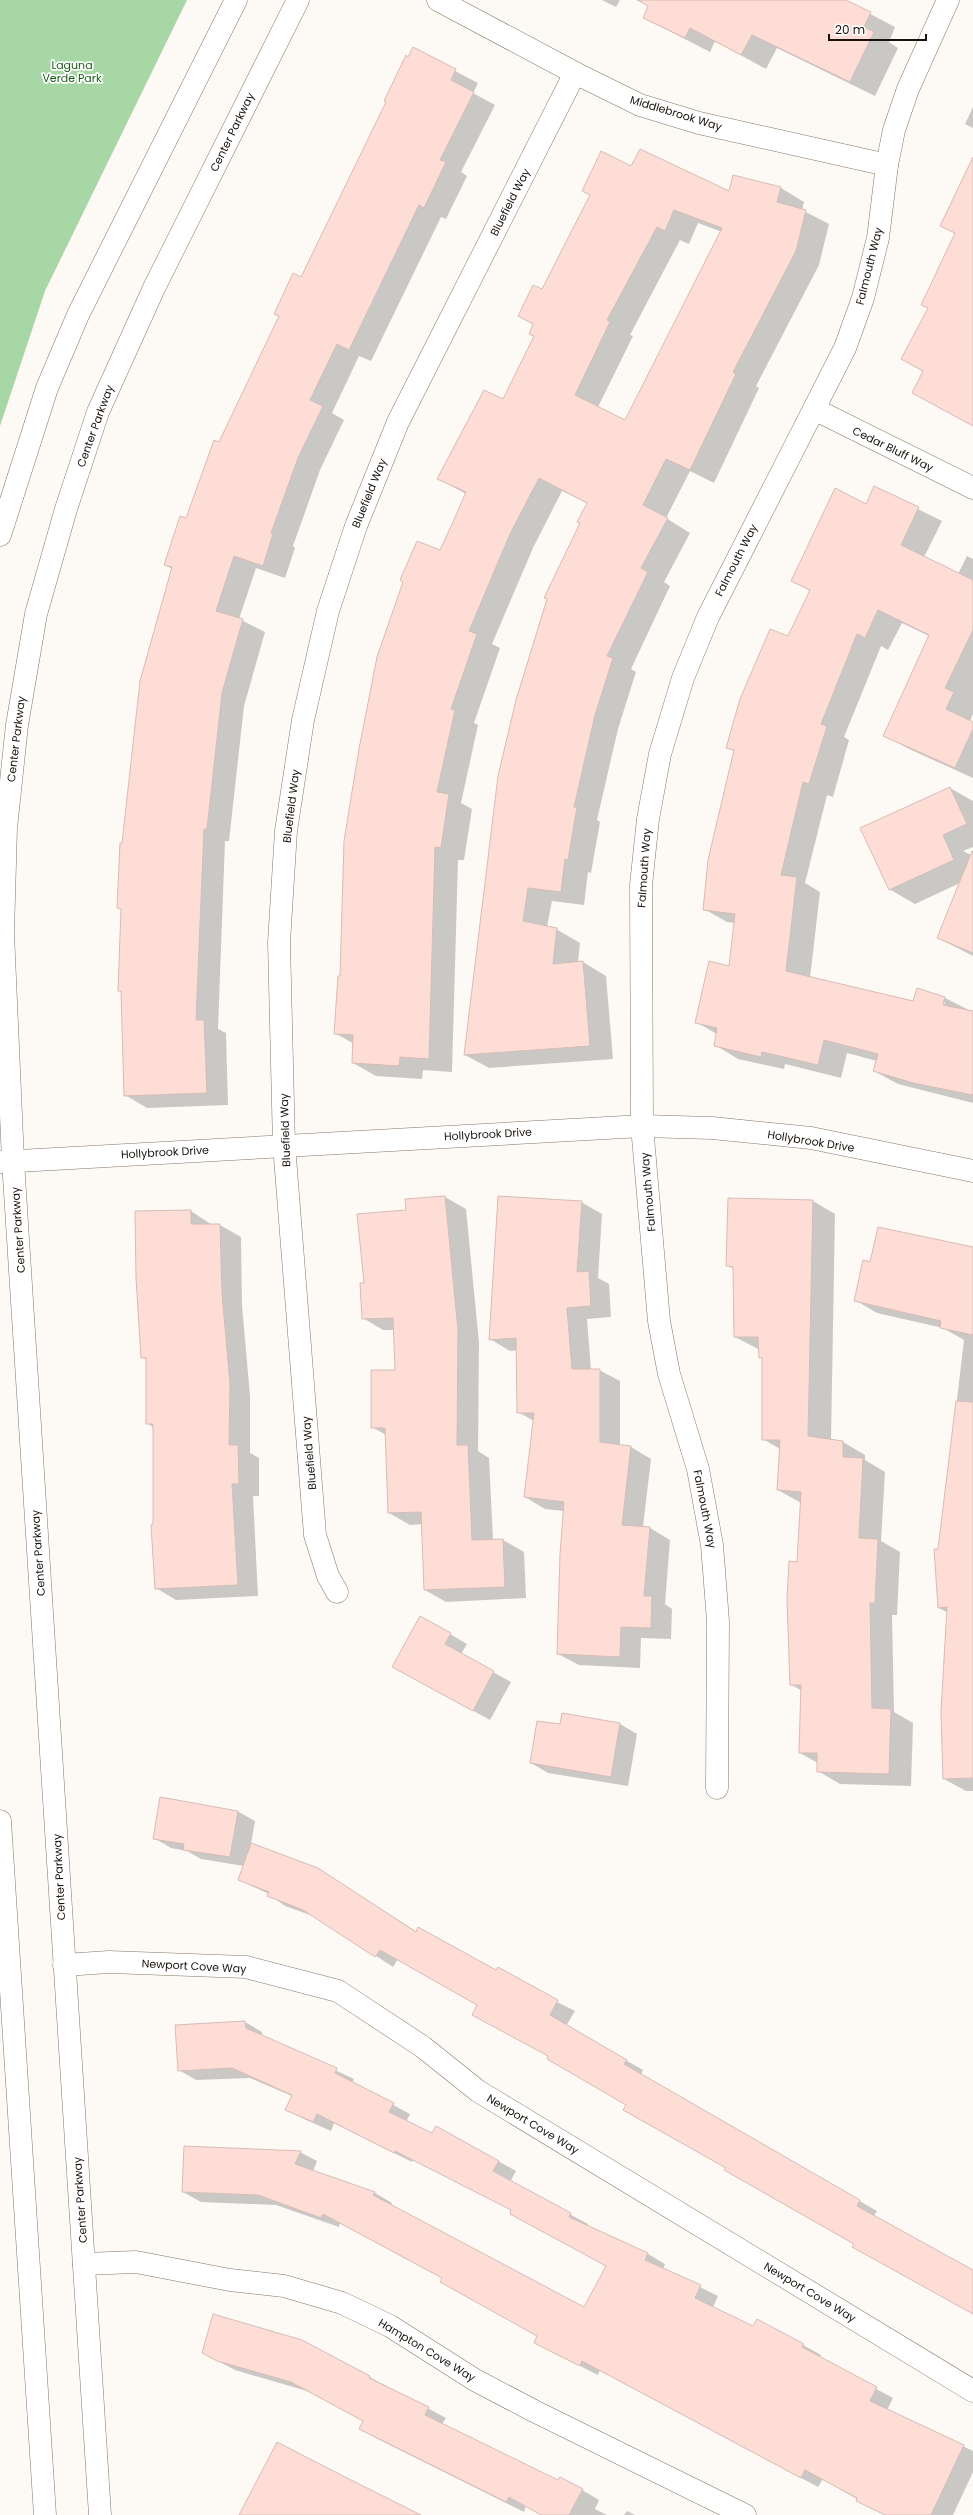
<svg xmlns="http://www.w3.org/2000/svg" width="973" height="2515" font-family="Poppins,sans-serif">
<rect width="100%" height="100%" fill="#fdfaf6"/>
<polygon fill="#a7d7a4" points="0,0 187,0 45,291 0,426"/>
<g fill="#0003" fill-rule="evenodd">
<polygon points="602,0 620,0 616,7"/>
<polygon points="636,0 844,0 895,27 889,42 898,48 875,96 777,48 766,69 715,41 710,52 644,18 649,6"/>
<polygon points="413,49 478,83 473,93 495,105 461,172 467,176 446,219 441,217 371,361 359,356 332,413 344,420 320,470 293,546 295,548 285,578 256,568 239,619 265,632 244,706 229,841 225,841 218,1029 226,1033 228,1105 147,1108 125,1095 122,992 119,991 122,910 118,908 122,844 172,569 165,565 220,443"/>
<polygon points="973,107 973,128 965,124"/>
<path d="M632,167L730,193L781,188L804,202L802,210L829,224L819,265L756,386L759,388L714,483L690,471L666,518L690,533L664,582L670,586L631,669L636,672L618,729L597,820L600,822L591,873L588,872L584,905L552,901L547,927L556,929L580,943L578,963L583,962L606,976L613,1059L489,1068L465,1055L581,523L588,503L562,491L533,548L492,644L500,648L474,723L478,725L461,803L472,809L464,860H458L452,1072L423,1070L422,1079L376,1076L353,1063L354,1044L335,1033L341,977L440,552L466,494L439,479L458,438L460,439L504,401L535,336L534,324L543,290ZM698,223L722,232L626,421L598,407L633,336L630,335L680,240L689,244Z"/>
<path d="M875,488L942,521L924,557L958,574L967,556L973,559V714L970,721L973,723V778L907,748L884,735L929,636L902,623L888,650L881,646L844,737L849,740L833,797L827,795L805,883L820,892L810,978L914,1002L917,990L945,998L973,1012V1103L898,1084L874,1071L877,1061L847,1053L841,1078L785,1064L784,1069L738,1059L715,1045L717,1034L696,1022L730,967L735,923L727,922L704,909L735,752L727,747L788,637L810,591L793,581L867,505ZM943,1002H945L942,1010Z"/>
<polygon points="950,788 973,801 973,847 963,851 973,856 973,956 938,938 960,883 915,904 889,889"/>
<polygon points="445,1197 466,1209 479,1343 478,1451 489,1458 493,1540 503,1540 524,1552 526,1598 446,1602 425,1590 423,1524 410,1525 389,1513 386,1435 372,1427 396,1371 395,1330 383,1330 363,1318 365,1284 407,1211 406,1200"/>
<polygon points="729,1199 813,1201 835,1214 831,1440 843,1442 865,1455 865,1460 885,1472 881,1541 900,1552 897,1615 892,1615 894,1712 913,1723 911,1786 840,1784 818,1771 818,1763 800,1753 802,1691 790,1684 801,1503 778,1490 780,1449 763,1439 763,1359 760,1357 760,1350 735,1337 734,1269 728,1266"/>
<polygon points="581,1202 602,1214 598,1278 609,1284 611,1317 587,1319 591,1370 599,1370 620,1381 620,1446 631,1447 651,1459 643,1527 650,1528 670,1540 665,1604 672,1609 671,1639 641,1638 640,1668 579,1665 558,1654 564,1511 545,1509 525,1497 534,1421 518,1412 517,1350 510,1351 490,1339"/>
<polygon points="191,1211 212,1225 220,1225 241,1237 242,1305 250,1396 250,1453 259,1458 259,1496 253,1496 258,1596 176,1600 156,1588 154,1428 147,1423 147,1360 142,1357"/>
<polygon points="973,1249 973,1791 966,1791 944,1779 948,1613 939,1608 939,1550 964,1340 943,1328 877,1313 855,1300 871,1263"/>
<polygon points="450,1634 467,1644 461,1654 511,1682 490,1720 410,1676"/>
<polygon points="620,1724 637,1734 628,1786 548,1773 531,1763 561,1725"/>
<polygon points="237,1811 255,1821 251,1844 318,1869 417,1932 575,2011 566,2026 643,2070 641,2075 877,2211 874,2216 973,2272 973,2313 727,2168 549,2056 479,2005 398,1959 393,1967 316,1917 285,1906 269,1894 239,1880 244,1866 201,1859 187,1851 171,1848 154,1838"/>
<polygon points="245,2022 262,2032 262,2036 354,2079 352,2083 410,2114 406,2122 432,2135 437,2127 516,2171 510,2182 588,2224 587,2226 648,2254 665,2264 663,2269 718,2296 713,2307 754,2327 757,2321 803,2345 821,2355 819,2358 893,2398 887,2410 973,2451 973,2472 953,2515 884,2515 823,2479 818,2487 600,2370 598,2375 552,2352 535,2342 538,2337 443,2278 340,2223 339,2227 276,2205 201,2202 183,2192 300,2152 317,2161 313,2171 375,2193 392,2203 390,2206 585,2308 607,2266 512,2210 413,2160 412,2162 334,2123 331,2131 304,2119 287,2109 292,2096 250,2078 196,2080 179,2070"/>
<polygon points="302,2341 446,2418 442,2424 558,2481 582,2490 599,2500 595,2509 607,2515 542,2515 526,2506 524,2512 378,2439 360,2429 364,2421 310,2392 235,2370 203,2353"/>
<polygon points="627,2511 635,2515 624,2515"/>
</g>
<g fill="#feddd6" stroke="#d6bcb7" fill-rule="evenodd">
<polygon points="638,0 846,0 871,12 864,27 874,32 850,82 752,35 741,55 690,28 685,38 643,18 648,6"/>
<polygon points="413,47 456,69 451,80 474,92 440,160 446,162 424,208 419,205 349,350 337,344 310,400 323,406 298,458 271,533 273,534 263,566 234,556 216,611 243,619 222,693 207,829 204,829 196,1020 204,1020 207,1093 124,1096 121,991 118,991 121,909 117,908 120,843 122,843 140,681 172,567 164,565 180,516 186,518 214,440 219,442 279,316 274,314 293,273 301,277 386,102 384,101 406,55 408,57"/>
<path d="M640,149L729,191L733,175L781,187L777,202L806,210L796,251L733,372L736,374L690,470L666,459L643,505L668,518L641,568L648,572L607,656L613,658L595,715L574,807H577L568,860L565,859L561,892L528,888L523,921L557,928L553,964L583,961L590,1046L464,1055L498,776L516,700L547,599L544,598L580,523L577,522L587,503L539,478L510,534L469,631L477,634L451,709L455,710L437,792L449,794L441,848L435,847L429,1059L400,1057L399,1066L352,1063L353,1035L334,1034L338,976H340L344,841L359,749L377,657L403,582L400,580L417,541L440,550L453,522L466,492L437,479L484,390L503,399L534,336L529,334L533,324L518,316L533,285L542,289L590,195L582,191L601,151L631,166ZM674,210L722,228L625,420L575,395L610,322L607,320L657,227L665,231Z"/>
<polygon points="973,157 973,426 912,393 923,371 901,359 928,308 921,305 955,233 940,226"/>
<polygon points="874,486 919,507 901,545 973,580 973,630 945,688 954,692 946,709 973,722 973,729 955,768 883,736 929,635 878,610 865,638 857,634 821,724 827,726 809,784 803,782 781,875 797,877 786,971 913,1001 917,988 945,997 943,1005 973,1011 973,1095 913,1083 873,1071 878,1054 824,1040 818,1065 762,1052 761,1057 714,1046 717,1028 695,1023 709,961 729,966 735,914 703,910 708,860 734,750 726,748 740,699 770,629 788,636 810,590 791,581 835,488 866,504"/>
<polygon points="950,787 967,824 943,835 954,860 889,890 860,828"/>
<polygon points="972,851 973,852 973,953 937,938"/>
<polygon points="445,1196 458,1330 457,1445 468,1445 472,1540 503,1539 505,1587 424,1590 421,1512 388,1513 385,1428 371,1428 371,1370 395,1370 393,1318 362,1319 360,1283 364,1283 357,1214 406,1210 405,1199"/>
<polygon points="498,1196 582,1201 577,1272 589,1271 591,1306 567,1308 572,1369 600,1369 600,1442 631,1446 622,1525 650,1527 644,1596 652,1596 651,1628 621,1627 620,1657 557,1654 560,1554 564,1502 524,1497 534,1413 517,1413 516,1338 489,1340"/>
<polygon points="728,1198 813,1200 808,1436 843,1441 843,1457 863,1458 859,1538 878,1539 875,1603 870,1603 872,1708 891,1709 889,1774 817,1772 817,1753 799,1753 801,1685 790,1685 787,1599 789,1561 797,1562 801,1492 777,1490 780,1440 762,1440 762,1358 759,1358 758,1337 734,1337 733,1267 726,1266"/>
<polygon points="191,1210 191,1224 220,1224 222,1293 230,1384 229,1445 238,1445 239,1484 232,1484 238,1585 155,1589 151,1525 153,1524 153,1424 146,1424 146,1358 141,1358 136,1278 135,1211"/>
<polygon points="878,1227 973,1247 973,1335 940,1328 941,1321 854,1301 863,1260 870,1262"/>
<polygon points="956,1401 973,1402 973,1778 943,1779 941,1712 947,1607 938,1608 934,1549 938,1549"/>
<polygon points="420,1616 451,1633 445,1644 494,1671 473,1711 392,1667"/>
<polygon points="562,1713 620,1723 611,1777 530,1763 537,1721 560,1724"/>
<polygon points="160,1797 238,1811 230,1857 183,1850 184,1844 153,1839"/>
<polygon points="251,1843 318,1868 416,1932 418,1927 496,1970 498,1967 558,2000 550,2015 627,2060 624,2064 860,2200 857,2206 973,2270 973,2314 852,2247 854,2244 724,2170 726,2168 623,2110 626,2105 547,2059 548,2056 472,2015 477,2005 380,1950 375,1957 303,1910 267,1896 269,1892 238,1880"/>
<polygon points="245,2021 246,2028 337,2068 335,2073 394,2103 389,2112 432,2133 436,2126 499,2161 493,2171 571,2213 569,2217 648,2253 645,2260 701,2285 695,2298 753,2326 757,2319 804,2344 802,2347 877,2387 870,2401 964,2445 931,2515 885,2515 856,2501 857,2498 805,2470 801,2478 582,2361 580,2366 534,2343 537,2336 440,2282 442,2278 323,2214 321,2218 258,2195 182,2192 184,2146 301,2151 295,2164 375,2192 373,2195 584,2307 606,2266 510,2214 511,2210 395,2151 394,2153 317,2114 313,2122 285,2110 292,2095 232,2068 178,2071 175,2025"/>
<polygon points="213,2314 302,2340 370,2376 369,2378 429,2407 425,2415 558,2480 560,2477 583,2489 569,2515 541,2515 509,2497 506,2502 359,2429 363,2421 291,2382 217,2361 202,2353"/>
<polygon points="277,2442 349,2479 421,2515 239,2515"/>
</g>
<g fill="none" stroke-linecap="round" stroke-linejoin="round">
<g stroke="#867666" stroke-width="23">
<g id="street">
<polyline points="438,0 575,73 640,105 699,123 887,165"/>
<polyline points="814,409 973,488"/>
<polyline points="0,1162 642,1126 712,1128 811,1138 973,1171"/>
<polyline points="337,1592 328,1576 315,1535 284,1145 279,942 286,831 303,720 328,611 356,526 398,422 575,73"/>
<polyline points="717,1788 718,1621 712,1545 698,1469 669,1374 659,1321 642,1126 641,885 648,819 660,754 683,678 708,617 845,348 863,298 878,238 887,165 894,130 908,89 948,0"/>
<polyline points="64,1965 109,1962 246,1967 338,1991 423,2047 478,2091 973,2391"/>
<polyline points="84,2264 136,2262 230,2280 284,2286 342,2303 390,2326 475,2380 534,2411 745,2515"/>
</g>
</g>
<g stroke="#867666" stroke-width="23">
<g id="secondary">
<polyline points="0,535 47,388 78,315 236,0"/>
<polyline points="0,1821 45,2515"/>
<polyline points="100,2515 13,1161 3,933 6,828 17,725 36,614 66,509 98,412 154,288 298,0"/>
</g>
</g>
<use href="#street" stroke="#fff" stroke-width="22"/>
<use href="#secondary" stroke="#fff" stroke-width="22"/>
</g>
<g text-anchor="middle" stroke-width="3.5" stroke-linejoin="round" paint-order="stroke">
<g font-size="11" fill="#165d15" stroke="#fff">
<text x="72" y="69">Laguna<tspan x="72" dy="13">Verde Park</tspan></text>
</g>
<g font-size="11" fill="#18120c" stroke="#fff">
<text transform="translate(676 113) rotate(17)" y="4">Middlebrook Way</text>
<text transform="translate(232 132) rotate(-64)" y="4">Center Parkway</text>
<text transform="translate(510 202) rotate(-63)" y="4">Bluefield Way</text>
<text transform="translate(869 266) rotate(-76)" y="4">Falmouth Way</text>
<text transform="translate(95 426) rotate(-70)" y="4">Center Parkway</text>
<text transform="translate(893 449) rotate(26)" y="4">Cedar Bluff Way</text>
<text transform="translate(369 493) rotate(-68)" y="4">Bluefield Way</text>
<text transform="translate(736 560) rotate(-63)" y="4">Falmouth Way</text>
<text transform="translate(16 739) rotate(-83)" y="4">Center Parkway</text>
<text transform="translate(291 806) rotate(-83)" y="4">Bluefield Way</text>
<text transform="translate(644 868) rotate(-86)" y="4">Falmouth Way</text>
<text transform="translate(285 1130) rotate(-92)" y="4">Bluefield Way</text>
<text transform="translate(488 1134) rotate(-3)" y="4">Hollybrook Drive</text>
<text transform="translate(811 1141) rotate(9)" y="4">Hollybrook Drive</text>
<text transform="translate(165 1152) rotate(-3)" y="4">Hollybrook Drive</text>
<text transform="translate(648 1192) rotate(-95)" y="4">Falmouth Way</text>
<text transform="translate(18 1230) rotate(-94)" y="4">Center Parkway</text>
<text transform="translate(309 1453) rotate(-95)" y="4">Bluefield Way</text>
<text transform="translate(705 1509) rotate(79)" y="4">Falmouth Way</text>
<text transform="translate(38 1553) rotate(-94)" y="4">Center Parkway</text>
<text transform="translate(59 1877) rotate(-93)" y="4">Center Parkway</text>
<text transform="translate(194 1966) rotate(3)" y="4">Newport Cove Way</text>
<text transform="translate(533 2124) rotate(31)" y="4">Newport Cove Way</text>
<text transform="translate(80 2200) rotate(-94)" y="4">Center Parkway</text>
<text transform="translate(810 2292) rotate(31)" y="4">Newport Cove Way</text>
<text transform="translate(427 2350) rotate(31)" y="4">Hampton Cove Way</text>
</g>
</g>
<path d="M829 34v6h97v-6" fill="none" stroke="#18120c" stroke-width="2"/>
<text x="835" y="34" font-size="12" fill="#18120c" stroke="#ffffff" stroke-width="3" paint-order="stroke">20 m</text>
</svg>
